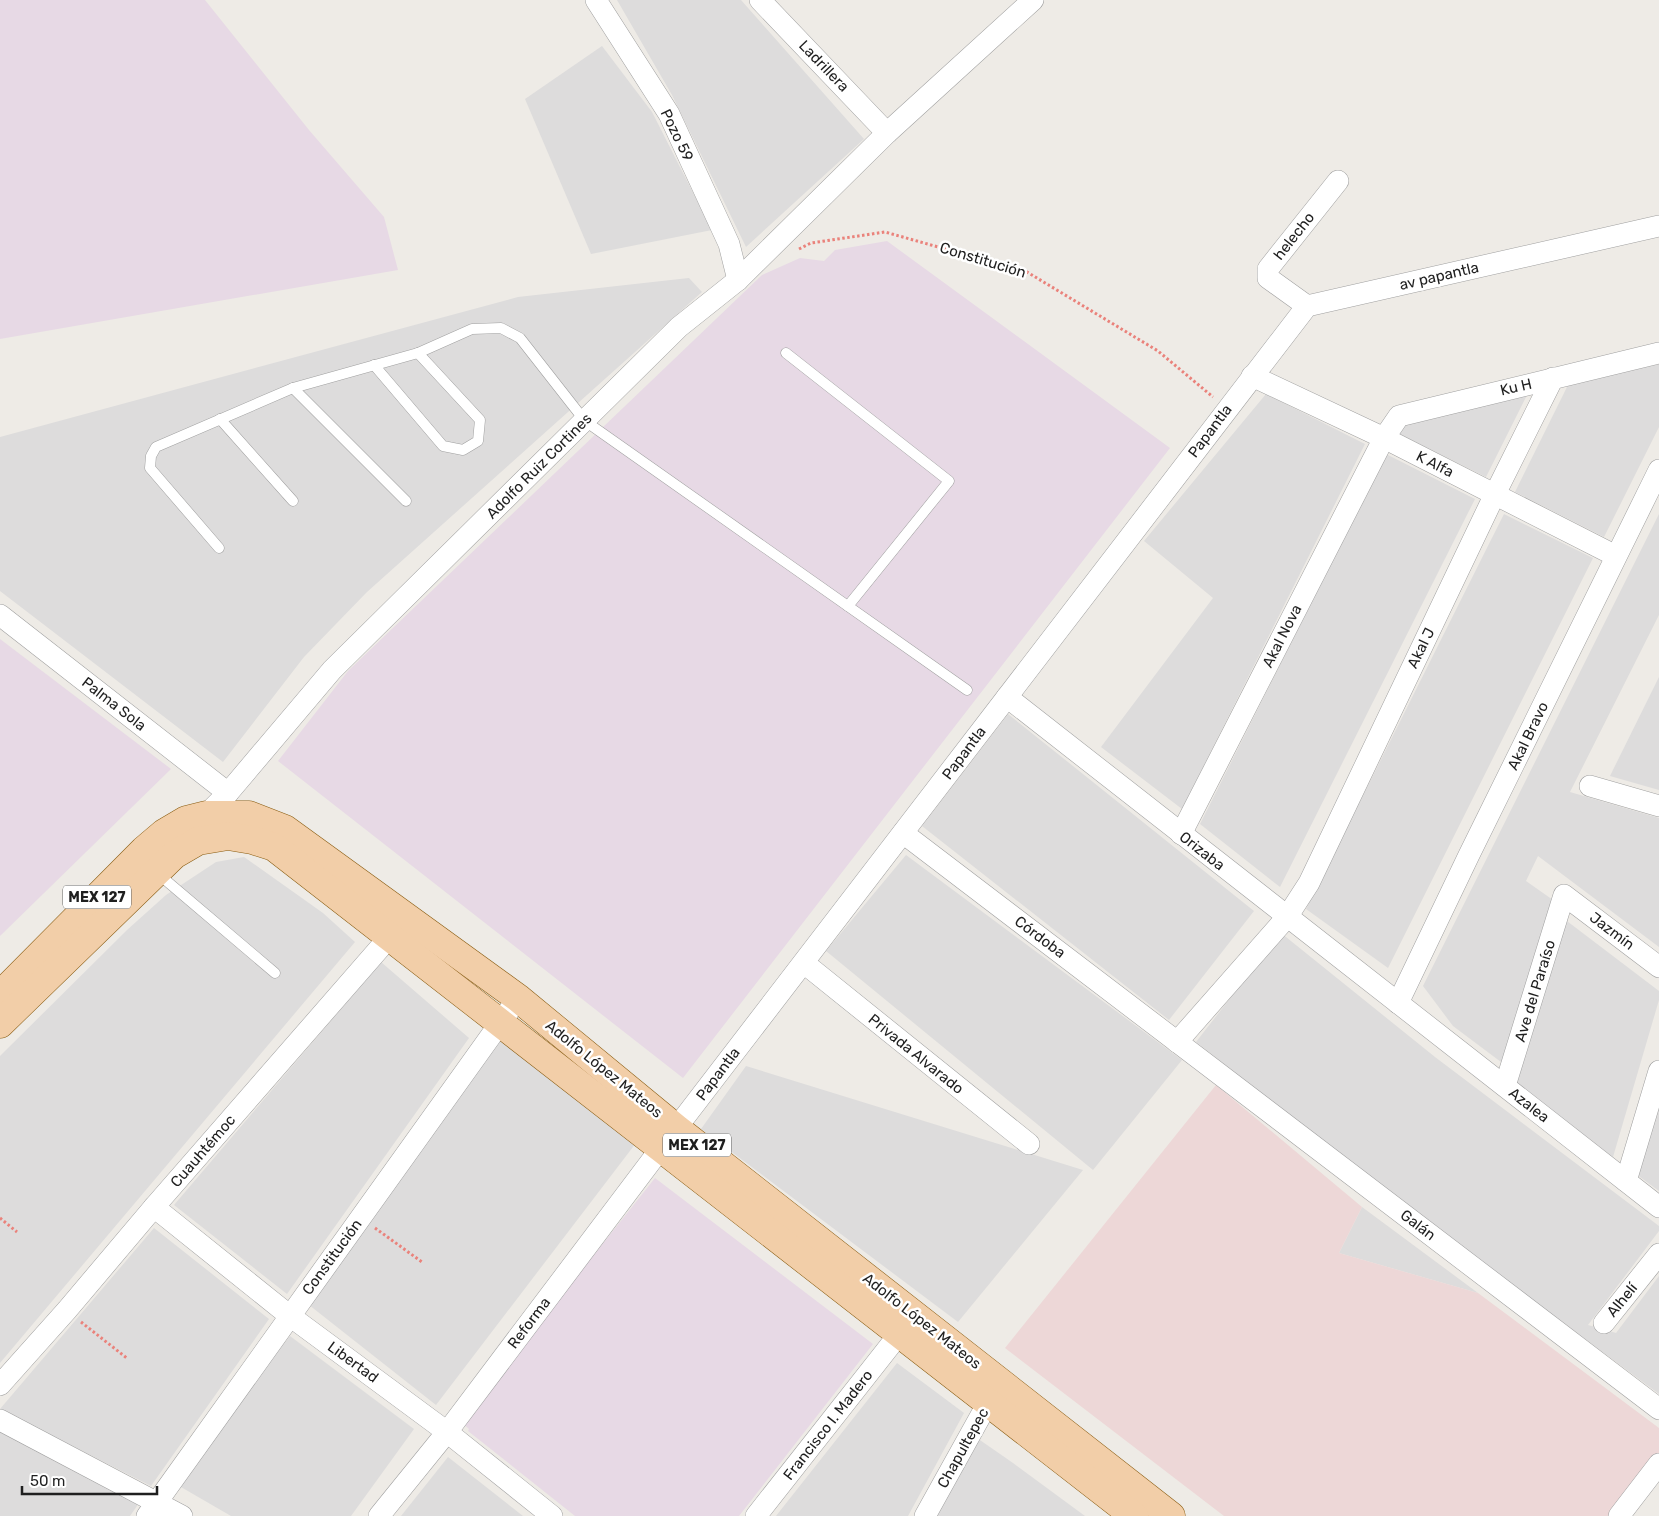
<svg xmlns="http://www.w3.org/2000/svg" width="1659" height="1516" font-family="Rubik,sans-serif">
<rect width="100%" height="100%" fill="#eeebe6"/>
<g fill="#dddcdc">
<polygon points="617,0 741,0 864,139 746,247 672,95"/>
<polygon points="602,46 652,112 712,230 591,254 525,99"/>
<polygon points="689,278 702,292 367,592 304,657 223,762 0,591 0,437 518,297"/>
<polygon points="1659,364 1659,427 1604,537 1515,492 1568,385"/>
<polygon points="1266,394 1365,444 1182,809 1101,747 1213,598 1144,541"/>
<polygon points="1527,395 1486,477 1397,433 1400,425"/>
<polygon points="1386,454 1475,499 1280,887 1200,824"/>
<polygon points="1504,514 1593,558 1388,968 1306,909"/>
<polygon points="1659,514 1659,615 1570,792 1659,818 1659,947 1538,856 1526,881 1553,900 1505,1065 1453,1026 1423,986"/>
<polygon points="1659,677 1659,790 1610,776"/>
<polygon points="1008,714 1254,911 1169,1020 922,826"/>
<polygon points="906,855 1182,1060 1093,1170 826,951"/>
<polygon points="244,857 323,913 355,942 0,1363 0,1056 127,930 166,895 216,862"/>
<polygon points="1559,915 1659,991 1659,1000 1613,1157 1512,1080"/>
<polygon points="1281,933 1435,1057 1659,1226 1659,1231 1588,1325 1616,1333 1659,1276 1659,1394 1374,1182 1196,1042"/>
<polygon points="381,962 469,1038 287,1294 174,1205"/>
<polygon points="500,1039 636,1143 436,1405 304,1301"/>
<polygon points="746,1066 1083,1170 958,1322 701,1129"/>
<polygon points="1659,1096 1659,1191 1636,1174"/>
<polygon points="1362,1207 1478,1293 1339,1253"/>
<polygon points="154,1228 269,1319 151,1486 0,1409"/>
<polygon points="290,1336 414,1429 351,1516 231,1516 174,1483"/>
<polygon points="897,1363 964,1413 908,1516 776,1516"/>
<polygon points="0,1430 139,1503 130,1516 0,1516"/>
<polygon points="977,1438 1013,1463 1085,1516 936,1516"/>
<polygon points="448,1457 523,1516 401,1516"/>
</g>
<polygon fill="#edd7d7" points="1216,1085 1362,1207 1339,1253 1478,1293 1659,1428 1659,1453 1612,1516 1224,1516 1005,1348"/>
<g fill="#e7d9e5">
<polygon points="0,0 205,0 309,130 384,217 398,270 0,339"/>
<polygon points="887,241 1170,448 683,1078 278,761 348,671 762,275 800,258 824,261 835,250"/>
<polygon points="0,639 171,769 0,936"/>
<polygon points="655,1178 873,1344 739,1516 575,1516 468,1431 469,1429 461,1422"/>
</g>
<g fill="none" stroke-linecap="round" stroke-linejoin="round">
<g stroke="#a0a0a0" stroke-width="11">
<g id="lane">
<polyline points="786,353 949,481 848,606"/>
<polyline points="374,365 443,446 463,450 478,441 480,420 418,353"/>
<polyline points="293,388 406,501"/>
<polyline points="220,419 293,501"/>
<polyline points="219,548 150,468 151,456 156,447 293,388 418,353 472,329 501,328 520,338 585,421 967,690"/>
<polyline points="156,872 275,973"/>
</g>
</g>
<g stroke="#a0a0a0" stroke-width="22">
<g id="street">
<polyline points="596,0 669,114 729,244 738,280"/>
<polyline points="760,0 887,133"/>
<polyline points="1307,306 1268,278 1268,269 1338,181"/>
<polyline points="1252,376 1384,438 1616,556"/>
<polyline points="0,615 228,793"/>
<polyline points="1007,697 1659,1207"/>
<polyline points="1590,786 1659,806"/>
<polyline points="203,824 206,815 228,793 332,670 679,327 738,280 887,133 1033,0"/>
<polyline points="903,833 1659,1409"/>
<polyline points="1181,834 1384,438 1399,416 1659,353"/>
<polyline points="804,963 1029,1144"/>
<polyline points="1398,1003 1469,855 1659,470"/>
<polyline points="1177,1042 1287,917 1309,883 1495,494 1553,378"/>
<polyline points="1505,1086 1564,895 1659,967"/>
<polyline points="1626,1181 1659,1071"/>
<polyline points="154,1207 290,1316 447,1432 552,1516"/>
<polyline points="1604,1323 1659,1254"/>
<polyline points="0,1385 67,1310 154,1207 399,926"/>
<polyline points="0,1420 182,1516"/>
<polyline points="147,1516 518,998"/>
<polyline points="379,1516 447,1432 661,1148 1307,306 1659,226"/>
<polyline points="756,1516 900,1333"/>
<polyline points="925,1516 995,1390"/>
<polyline points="1619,1516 1659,1464"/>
</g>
</g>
<g stroke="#895c11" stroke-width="29">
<g id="primary">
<polyline points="0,995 144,850 164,833 186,820 206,815 249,815 285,829 518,998 677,1129 1171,1516"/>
<polyline points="0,1024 174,855 198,841 228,836 252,840 274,847 1134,1516"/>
</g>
</g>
<g stroke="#ea827b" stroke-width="3" stroke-dasharray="2.5 2.5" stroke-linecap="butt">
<polyline points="799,249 811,243 885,232 1027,272 1158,351 1213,397"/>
<polyline points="0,1218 17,1232"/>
<polyline points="375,1228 422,1262"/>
<polyline points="81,1322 128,1359"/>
</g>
<use href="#lane" stroke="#fff" stroke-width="10"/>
<use href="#street" stroke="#fff" stroke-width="21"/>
<use href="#primary" stroke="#f2cea8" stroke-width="28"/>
</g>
<g text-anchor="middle" stroke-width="5" stroke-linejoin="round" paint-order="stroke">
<g fill="#fff" stroke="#626262" stroke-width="1">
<rect x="63" y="885.5" width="68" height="23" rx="4"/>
<rect x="663" y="1133.5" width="68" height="23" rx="4"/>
</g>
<g font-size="14" font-weight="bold" fill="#1f1f1f">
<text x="97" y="902">MEX 127</text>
<text x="697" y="1150">MEX 127</text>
</g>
<g font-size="15" fill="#1f1f1f" stroke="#fff">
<text transform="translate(824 66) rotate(46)" y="5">Ladrillera</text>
<text transform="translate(677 135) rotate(64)" y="5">Pozo 59</text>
<text transform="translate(1294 236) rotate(-52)" y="5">helecho</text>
<text transform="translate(983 260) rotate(17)" y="5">Constitución</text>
<text transform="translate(1439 276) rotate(-13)" y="5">av papantla</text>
<text transform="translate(1516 387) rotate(-13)" y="5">Ku H</text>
<text transform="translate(1210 431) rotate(-53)" y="5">Papantla</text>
<text transform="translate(1435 464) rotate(27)" y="5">K Alfa</text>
<text transform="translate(539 466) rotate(-45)" y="5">Adolfo Ruiz Cortines</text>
<text transform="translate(1282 636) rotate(-63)" y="5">Akal Nova</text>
<text transform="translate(1421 648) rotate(-64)" y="5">Akal J</text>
<text transform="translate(114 704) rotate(38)" y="5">Palma Sola</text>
<text transform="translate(1528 736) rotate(-64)" y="5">Akal Bravo</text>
<text transform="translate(964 753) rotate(-53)" y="5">Papantla</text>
<text transform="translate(1202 851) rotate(38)" y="5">Orizaba</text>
<text transform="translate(1612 931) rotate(37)" y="5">Jazmín</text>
<text transform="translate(1040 937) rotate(37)" y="5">Córdoba</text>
<text transform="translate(1535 991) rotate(-73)" y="5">Ave del Paraíso</text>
<text transform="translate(916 1054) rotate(39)" y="5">Privada Alvarado</text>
<text transform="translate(604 1069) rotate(39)" y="5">Adolfo López Mateos</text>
<text transform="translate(718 1074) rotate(-53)" y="5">Papantla</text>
<text transform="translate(1529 1105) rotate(38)" y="5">Azalea</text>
<text transform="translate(203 1151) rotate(-49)" y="5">Cuauhtémoc</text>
<text transform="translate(1418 1225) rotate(37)" y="5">Galán</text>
<text transform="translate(332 1257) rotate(-54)" y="5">Constitución</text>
<text transform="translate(1622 1300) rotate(-51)" y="5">Alhelí</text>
<text transform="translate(922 1321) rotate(38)" y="5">Adolfo López Mateos</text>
<text transform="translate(529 1323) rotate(-53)" y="5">Reforma</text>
<text transform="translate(353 1362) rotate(36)" y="5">Libertad</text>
<text transform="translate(828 1425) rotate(-52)" y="5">Francisco I. Madero</text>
<text transform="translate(963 1448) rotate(-61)" y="5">Chapultepec</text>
</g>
</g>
<path d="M22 1486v8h135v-8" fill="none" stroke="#1f1f1f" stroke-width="2.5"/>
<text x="30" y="1486" font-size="15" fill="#1f1f1f" stroke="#ffffff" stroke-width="4" paint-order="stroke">50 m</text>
</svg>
